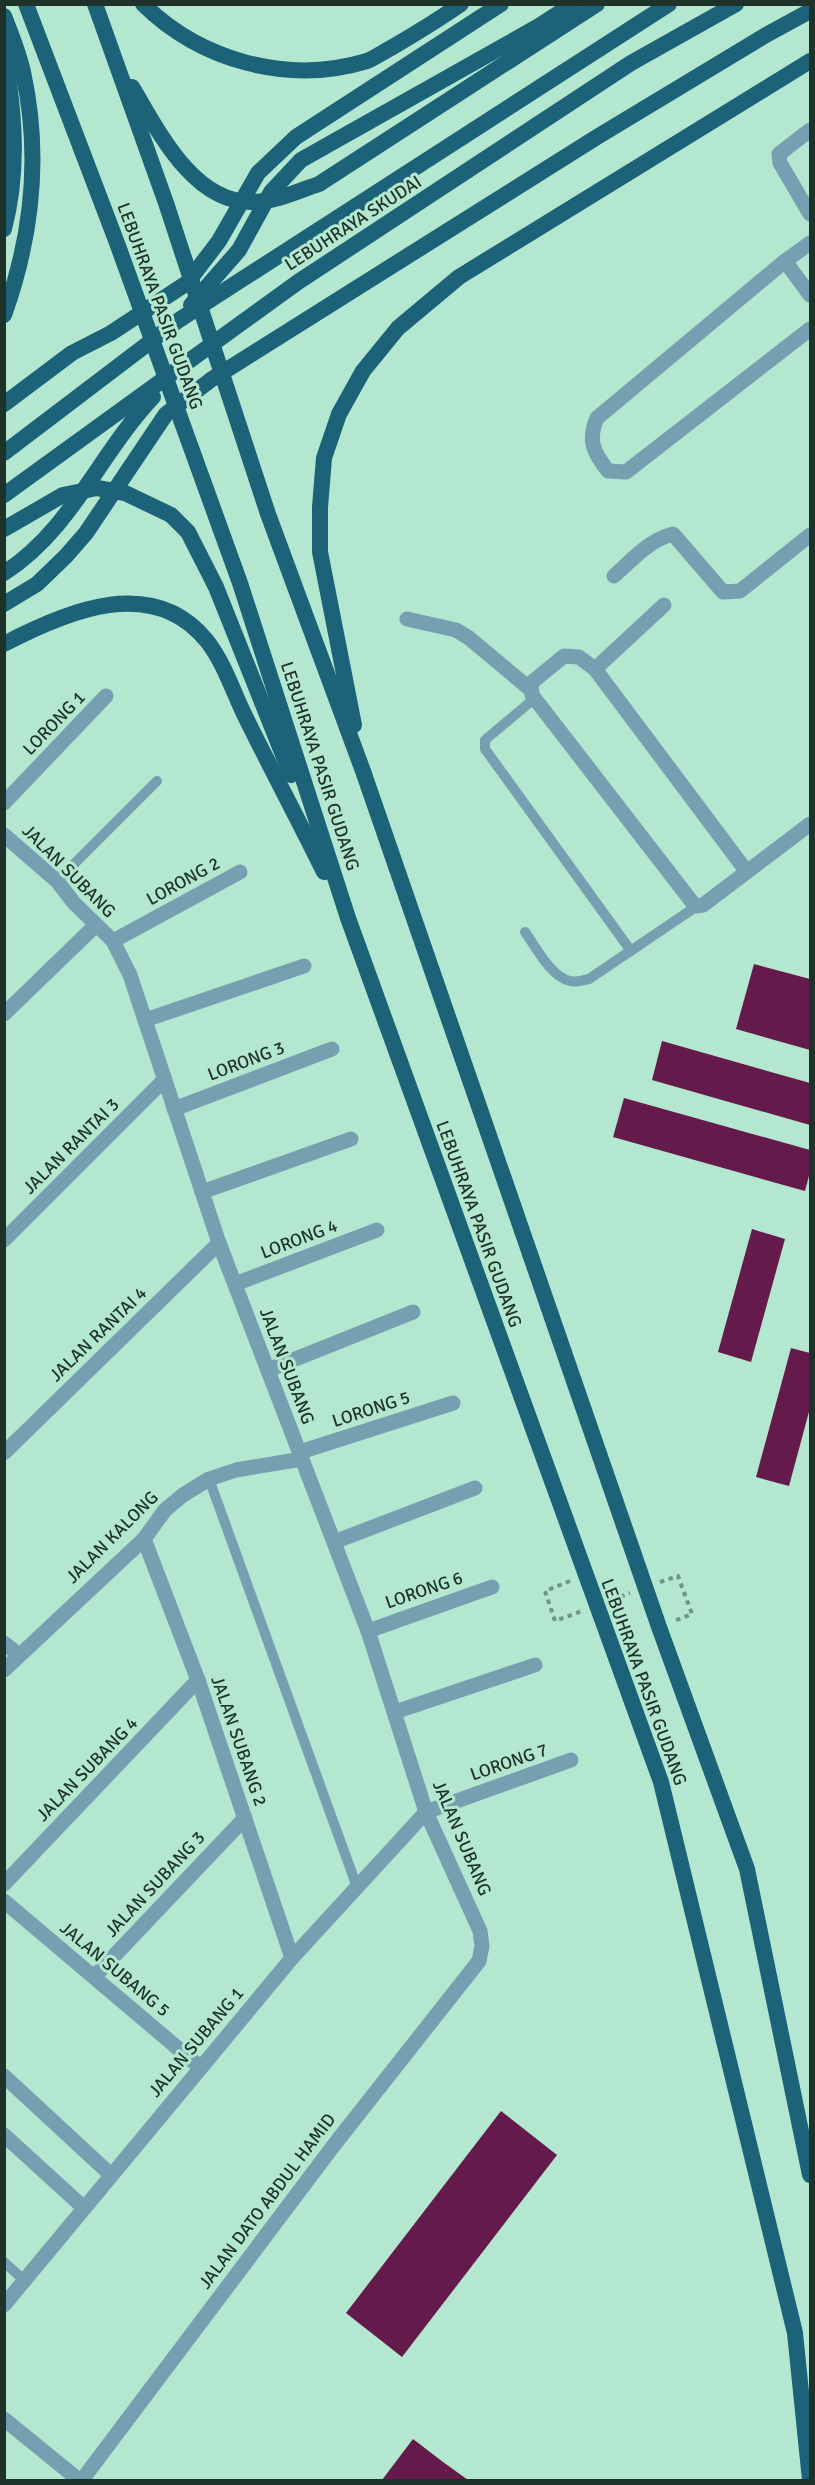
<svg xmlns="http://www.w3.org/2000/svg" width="815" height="2485" font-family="Signika,sans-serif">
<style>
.building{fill:#641a4b}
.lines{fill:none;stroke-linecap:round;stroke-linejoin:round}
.path{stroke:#719685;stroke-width:4;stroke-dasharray:4.5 4.5;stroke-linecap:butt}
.service{stroke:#75a0b2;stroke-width:10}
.minor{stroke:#75a0b2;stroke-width:15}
.trunk{stroke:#1c6279;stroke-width:16}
.labels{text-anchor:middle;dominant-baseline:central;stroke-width:6;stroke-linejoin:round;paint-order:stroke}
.street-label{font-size:18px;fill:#1e3229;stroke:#b4e7cf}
</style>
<rect width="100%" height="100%" fill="#b4e7cf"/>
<g class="building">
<polygon points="754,964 810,979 810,1050 736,1029"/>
<polygon points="662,1041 810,1083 810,1125 652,1080"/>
<polygon points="624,1098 810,1150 810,1172 805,1191 613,1137"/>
<polygon points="752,1229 785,1239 751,1362 718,1352"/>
<polygon points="791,1348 810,1353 810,1408 789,1486 756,1477"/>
<polygon points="501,2111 557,2155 402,2357 346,2313"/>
<polygon points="413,2439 443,2462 468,2480 382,2480"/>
</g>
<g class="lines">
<g class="path">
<polyline points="570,1581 545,1591 555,1621 582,1611"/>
<polyline points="660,1582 678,1576 692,1614 674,1621"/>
<polyline points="612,1600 630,1593"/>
</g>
<g class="service">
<polyline points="535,698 485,740 485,749 631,951"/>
<polyline points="57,881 157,781"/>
<path d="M525,932c11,15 25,44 45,49 6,2 13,-1 19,-2l108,-73"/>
<polyline points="209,1479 357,1887"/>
<polyline points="4,2262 25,2281"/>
</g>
<g class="minor">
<polyline points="810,130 779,154 780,163 810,214"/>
<path d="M810,243l-25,18 -188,157c-10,23 -3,35 11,53l18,1 184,-143"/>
<polyline points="785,261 810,295"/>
<path d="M614,576c18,-16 35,-36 59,-42l50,58 17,-1 70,-56"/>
<polyline points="407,619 456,630 469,638 530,689"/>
<polyline points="595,669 664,605"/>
<polyline points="4,803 106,696"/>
<polyline points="4,835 57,881 74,903 113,941 130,975 219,1243 368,1631 426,1812 480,1931 482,1946 479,1961 334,2145 82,2480"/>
<polyline points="747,872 595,669 579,657 564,656 531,683 532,695 692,902 697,906 703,905 810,824"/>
<polyline points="113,941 240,872"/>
<polyline points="4,1014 96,925"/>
<polyline points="145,1020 304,966"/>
<polyline points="174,1109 332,1049"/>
<polyline points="202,1192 351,1139"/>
<polyline points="4,1240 164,1080"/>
<polyline points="235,1284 377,1230"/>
<polyline points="268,1370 413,1312"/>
<polyline points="300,1452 453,1403"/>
<polyline points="4,1453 219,1243"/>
<polyline points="144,1539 198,1680 292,1958"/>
<polyline points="334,1542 475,1488"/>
<polyline points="368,1631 492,1587"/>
<polyline points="4,1643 19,1655"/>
<polyline points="4,1670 144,1539 165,1510 183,1495 209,1479 236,1470 302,1459"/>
<polyline points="395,1712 535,1665"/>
<polyline points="4,1884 198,1680"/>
<polyline points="4,1901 200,2067"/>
<polyline points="94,1977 245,1818"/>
<polyline points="4,2076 111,2175"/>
<polyline points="4,2135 83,2207"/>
<polyline points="4,2305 292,1958 426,1812 571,1760"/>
<polyline points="4,2419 79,2480"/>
</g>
<g class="trunk">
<polyline points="26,4 117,243 240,583 348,918 661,1782 795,2333 810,2480"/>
<polyline points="95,4 166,203 268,514 363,771 659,1627 747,1869 810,2175"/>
<path d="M143,4c58,57 145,81 224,57 8,-3 16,-9 24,-13 24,-14 47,-28 70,-44"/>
<path d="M4,16c7,18 15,37 19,56 18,82 9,165 -19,243"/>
<path d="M4,49c10,61 16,119 0,180"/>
<path d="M132,87c26,43 61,116 120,115 23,0 46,-11 67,-18l278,-180"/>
<polyline points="191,305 239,250 271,192 301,160 539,26 573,4"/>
<polyline points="4,404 72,353 111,333 187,283 219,241 258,173 296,137 501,4"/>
<polyline points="4,453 179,320 669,4"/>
<polyline points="4,495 298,282 631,63 736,4"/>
<polyline points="4,529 63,495 97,488 125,493 171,515 188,532 216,587 291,775"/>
<path d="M4,573c67,-43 96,-120 149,-176"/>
<polyline points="4,604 37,584 66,556 86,533 166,414 212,379 597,137 766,35 810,11"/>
<path d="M4,644c63,-33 149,-70 203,-3 17,22 25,48 37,73 26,53 54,105 80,158"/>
<polyline points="354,725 320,552 320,507 324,458 339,414 363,371 398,328 459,277 810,61"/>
</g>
</g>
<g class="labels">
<g class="street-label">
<text transform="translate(353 223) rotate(-33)">LEBUHRAYA SKUDAI</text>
<text transform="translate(160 306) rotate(70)">LEBUHRAYA PASIR GUDANG</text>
<text transform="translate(54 723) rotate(-46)">LORONG 1</text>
<text transform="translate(320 766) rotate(72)">LEBUHRAYA PASIR GUDANG</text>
<text transform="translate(69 871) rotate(45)">JALAN SUBANG</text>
<text transform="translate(183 881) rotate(-29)">LORONG 2</text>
<text transform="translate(246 1061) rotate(-21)">LORONG 3</text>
<text transform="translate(71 1146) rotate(-45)">JALAN RANTAI 3</text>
<text transform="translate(479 1224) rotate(70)">LEBUHRAYA PASIR GUDANG</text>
<text transform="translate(299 1239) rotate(-21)">LORONG 4</text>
<text transform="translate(98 1334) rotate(-44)">JALAN RANTAI 4</text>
<text transform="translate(287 1366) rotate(69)">JALAN SUBANG</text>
<text transform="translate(371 1409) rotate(-18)">LORONG 5</text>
<text transform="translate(112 1537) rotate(-45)">JALAN KALONG</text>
<text transform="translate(424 1590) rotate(-19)">LORONG 6</text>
<text transform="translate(644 1682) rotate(70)">LEBUHRAYA PASIR GUDANG</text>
<text transform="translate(239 1741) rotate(71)">JALAN SUBANG 2</text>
<text transform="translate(509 1762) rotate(-19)">LORONG 7</text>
<text transform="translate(87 1769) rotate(-46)">JALAN SUBANG 4</text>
<text transform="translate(462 1838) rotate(67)">JALAN SUBANG</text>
<text transform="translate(155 1884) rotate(-47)">JALAN SUBANG 3</text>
<text transform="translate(115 1969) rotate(40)">JALAN SUBANG 5</text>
<text transform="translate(196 2042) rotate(-50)">JALAN SUBANG 1</text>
<text transform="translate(267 2201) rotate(-53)">JALAN DATO ABDUL HAMID</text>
</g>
</g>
<rect width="815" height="2485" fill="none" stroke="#1e3229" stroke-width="12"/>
</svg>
